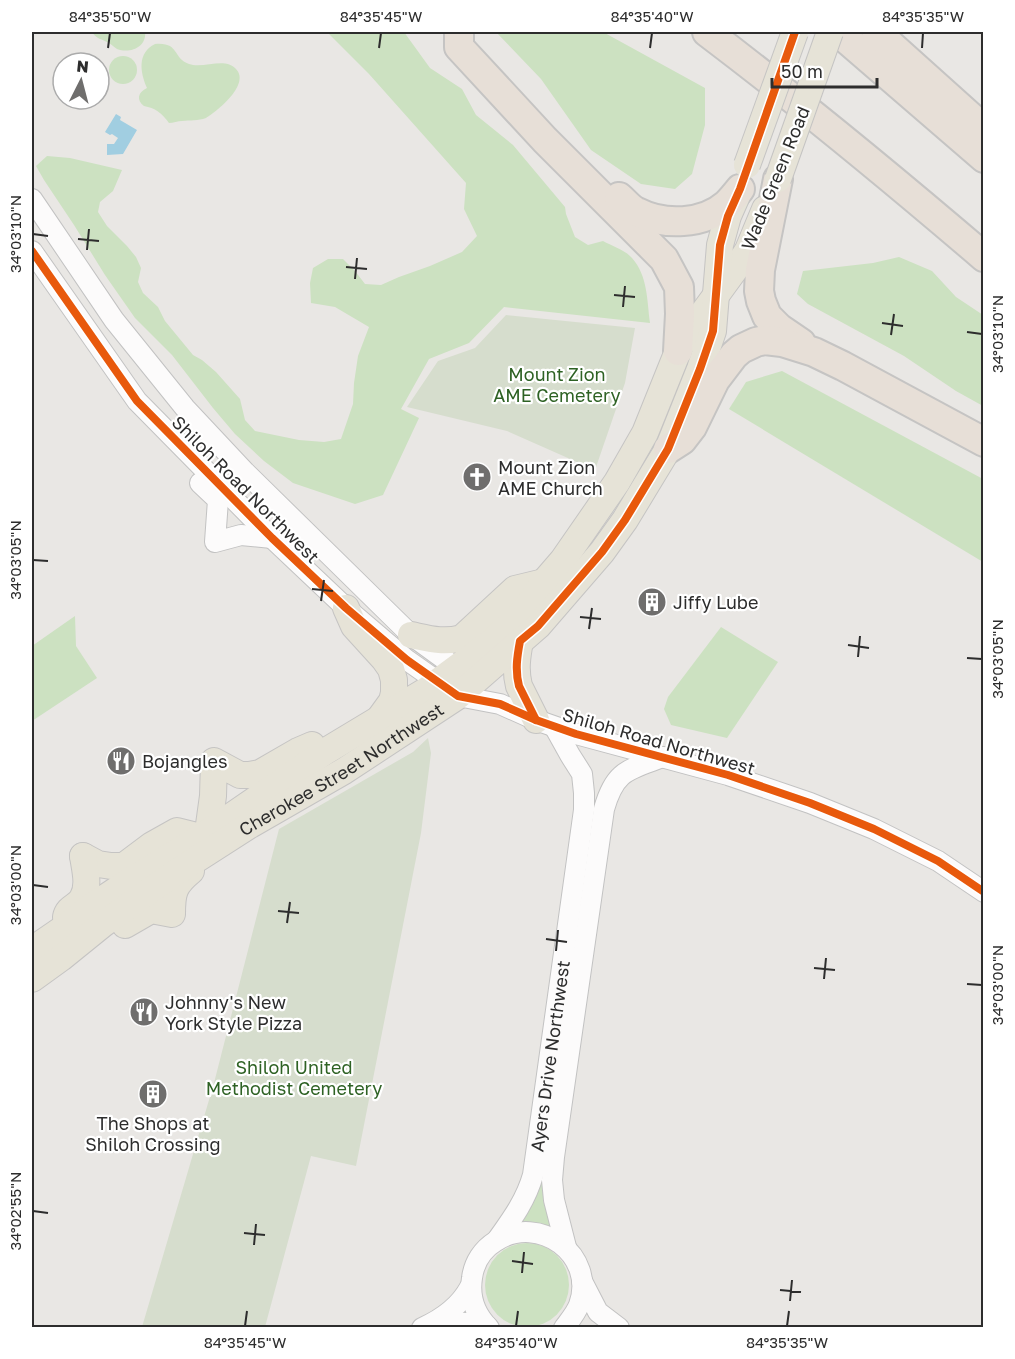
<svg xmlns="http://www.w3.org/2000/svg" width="1015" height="1359" font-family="'Golos Text',sans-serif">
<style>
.green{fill:#cce1c1}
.cemetery{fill:#d6ddcd}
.water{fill:#a1cee1}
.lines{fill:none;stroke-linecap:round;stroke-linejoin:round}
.minor-casing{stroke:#c2c2c2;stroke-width:22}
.major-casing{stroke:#c5c4c3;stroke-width:28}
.highway-casing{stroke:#c5c4c3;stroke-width:32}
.minor{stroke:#fcfbfb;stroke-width:20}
.major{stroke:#e6e3d7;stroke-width:26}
.highway{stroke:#e7dfd7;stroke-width:28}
.major-bridge-casing{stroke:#c5c4c3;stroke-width:28;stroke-linecap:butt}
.major-bridge{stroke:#e6e3d7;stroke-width:26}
.cycleway-casing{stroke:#fff;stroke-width:11}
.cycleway{stroke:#e8590c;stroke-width:8}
.ticks{fill:none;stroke:#2d2d2d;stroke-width:2}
.labels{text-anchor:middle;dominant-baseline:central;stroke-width:4.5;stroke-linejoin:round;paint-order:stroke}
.street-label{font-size:18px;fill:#2d2d2d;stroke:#fff}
.park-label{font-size:18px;fill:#2e6224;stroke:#fff}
.poi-label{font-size:18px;fill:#2d2d2d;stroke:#fff;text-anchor:start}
.neatline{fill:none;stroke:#2d2d2d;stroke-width:2}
.ticks-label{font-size:15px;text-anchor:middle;fill:#2d2d2d}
</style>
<rect width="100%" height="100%" fill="#e9e7e4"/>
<g class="green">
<path d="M92,32h53c2,15 -15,22 -28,17 -3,-2 -5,-4 -8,-6 -7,-4 -13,-4 -17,-11z"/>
<path d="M327,32h77l26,36 32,21 14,26 37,30 52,62 1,7 9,23 13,8 15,-4c9,5 22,9 29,17 16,18 15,43 18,65l-146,-16 -35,36 -40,16 -28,50 18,9 -36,77 -28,9 -62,-21 -29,-22 -29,-27 -22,-26 -41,-53 -37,-37 -30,-43 -31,-50 -30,-45 -8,-14 11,-10 23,2 52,12 -9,21 -13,11 -2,10 9,14 20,20 9,11 5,11 -3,14 5,11 15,14 7,14 28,34 9,5 14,12 24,27 5,21 10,11 44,9 25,2 17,-3 12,-35 1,-21 4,-27 11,-29 -34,-20 -24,-4 -1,-20 3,-15 15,-9h15l12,12 10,13 16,1 18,-8 31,-11 32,-14 15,-16 -13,-27 2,-26 -97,-109z"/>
<polygon points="496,32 603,32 705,88 705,125 692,174 675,189 641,184 591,150 541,79"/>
<path d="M155,44c25,-2 17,14 34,20 14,5 35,-7 46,4 17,15 -17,43 -29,50 -8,3 -16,2 -24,3 -4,0 -9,2 -13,2 -7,-10 -14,-15 -25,-17 -8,-6 -6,-14 3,-18 -7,-16 -10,-35 8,-44z"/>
<circle cx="123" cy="70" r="14"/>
<polygon points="899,257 932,271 956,297 983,315 983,406 956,391 904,356 808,304 797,294 803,271 873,263"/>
<polygon points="782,371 983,479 983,562 729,409 746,382"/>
<polygon points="75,616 76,646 97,678 32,721 32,646"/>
<polygon points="721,627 778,662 727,738 671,725 664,709 668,697"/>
<polygon points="587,844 590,845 556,1232 512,1226 518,1219"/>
<circle cx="527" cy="1285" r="42"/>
</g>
<g class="cemetery">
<polygon points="506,315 635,328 625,383 595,470 507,431 407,407 438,361 475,348"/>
<polygon points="428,738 431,753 421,833 356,1166 311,1156 265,1327 142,1327 214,1083 279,829 413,752"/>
</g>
<polygon class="water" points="116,114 121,117 120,120 137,130 123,154 107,155 107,144 114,144 118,138 112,134 110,135 105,132"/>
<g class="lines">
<g class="minor-casing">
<g id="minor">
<polyline points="32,199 114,320 185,408 245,472 411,635 466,675"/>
<polyline points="32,251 137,401 272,538 346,608 407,660 458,696 500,704 536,720 576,734 728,775 810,803 874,829 938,861 984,892"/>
<polyline points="200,483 218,500 215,542 241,535 272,538"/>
<path id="s1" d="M497,1240c15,-21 29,-40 36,-65l51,-365v-17l-2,-19 -12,-19 -15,-27"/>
<path d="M566,1247l-12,-47 -2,-20 2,-23 50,-348c11,-39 24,-39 59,-52"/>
<polyline points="582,1281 598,1312 619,1328"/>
<path d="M432,1325c19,-3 37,-4 55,1"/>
<path d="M422,1328c20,-9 38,-22 48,-41"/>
<path d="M489,1328c-14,-14 -20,-31 -17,-50 2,-16 11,-29 24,-37 43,-28 101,14 83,64 -3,8 -9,15 -15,23"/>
</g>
</g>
<g class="major-casing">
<g id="major">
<polyline points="346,608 354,626 384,659 391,669 394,680 394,693 392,701 379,719"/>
<path d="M411,635c19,4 32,8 51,3l53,-49 29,-7"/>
<path d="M520,641c-3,16 -5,29 -1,45l17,34"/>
<polyline points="208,832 213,796 214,761 240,775 249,775 260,773 298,751 312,745"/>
<polyline points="83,856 98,864 111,866 124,866 152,845 177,831 201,837"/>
<path d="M66,917c2,-10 11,-10 16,-18 8,-13 3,-29 1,-43"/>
<path d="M125,925l26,-15 21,4c0,-22 2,-29 19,-43"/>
<polyline points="32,950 64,928 85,911 130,881 201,837 326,751 424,692 493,641 526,608 544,582 563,560 617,482 645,433 678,351 687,335 741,261 748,250 765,209"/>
<path id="s2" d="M32,979l29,-21 42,-34 69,-49 78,-50 94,-54 114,-75 80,-70 64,-74 23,-32 43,-71 32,-80 13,-38 7,-86 8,-29 11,-25"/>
</g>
</g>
<g class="highway-casing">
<g id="highway">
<path d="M707,32c95,72 187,148 277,225"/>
<polyline points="838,32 984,158"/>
<polyline points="876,32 984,129"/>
<polyline points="459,34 459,47 545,140 664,259 679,287 680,314 678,351"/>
<polyline points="778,179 760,270 759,291 761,301 767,316 779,328 801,343"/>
<path d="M619,197c6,5 11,12 18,15 27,14 66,13 90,-8 5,-5 9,-10 13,-15"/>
<polyline points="668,449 682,440 692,427 715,380 734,355 741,349 756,342 765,340 782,342 814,352 843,366 984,442"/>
</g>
</g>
<use href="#minor" class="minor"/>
<use href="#major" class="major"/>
<use href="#highway" class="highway"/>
<g class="major-bridge-casing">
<g id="major-bridge">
<polyline points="747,165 795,32"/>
<polyline points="778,179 830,32"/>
</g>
</g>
<use href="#major-bridge" class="major-bridge"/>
<g class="cycleway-casing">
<g id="cycleway">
<polyline points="32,251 137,401 272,538 346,608 407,660 458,696 500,704 536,720 576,734 728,775 810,803 874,829 938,861 984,892"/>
<path d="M536,720l-17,-34c-4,-16 -2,-29 1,-45l18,-15 64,-74 23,-32 43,-71 32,-80 13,-38 7,-86 8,-29 12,-27 55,-157"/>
</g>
</g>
<use href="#cycleway" class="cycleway"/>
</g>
<path class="ticks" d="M108,48l2,-15M379,48l2,-15M650,48l2,-15M922,48l1,-15M33,234l15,2M78,239l21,2M87,250l2,-21M346,267l21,2M355,279l2,-21M614,295l21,2M623,307l2,-21M882,323l21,3M967,332l15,2M891,335l3,-21M33,560l15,1M312,589l21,2M321,601l3,-21M580,617l21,2M589,629l3,-21M848,645l21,3M858,657l2,-21M967,658l15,1M33,885l15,2M278,911l21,2M287,923l3,-21M546,939l21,3M556,951l2,-21M814,968l21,2M824,979l2,-21M967,984l15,1M33,1211l15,2M244,1233l21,2M254,1245l2,-21M512,1261l21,3M522,1273l2,-21M780,1290l21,2M790,1301l2,-21M245,1326l2,-15M516,1326l2,-15M787,1326l2,-15"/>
<defs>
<g id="church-disc" transform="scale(1.5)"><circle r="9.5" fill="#6f6e6d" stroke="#fff"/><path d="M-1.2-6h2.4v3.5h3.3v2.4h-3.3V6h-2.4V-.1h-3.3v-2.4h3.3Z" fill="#fff"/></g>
<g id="building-disc" transform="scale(1.5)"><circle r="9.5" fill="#6f6e6d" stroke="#fff"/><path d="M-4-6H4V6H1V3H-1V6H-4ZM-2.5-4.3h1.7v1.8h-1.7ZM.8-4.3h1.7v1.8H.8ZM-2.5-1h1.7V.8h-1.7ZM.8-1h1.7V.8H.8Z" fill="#fff"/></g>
<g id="restaurant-disc" transform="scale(1.5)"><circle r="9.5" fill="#6f6e6d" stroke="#fff"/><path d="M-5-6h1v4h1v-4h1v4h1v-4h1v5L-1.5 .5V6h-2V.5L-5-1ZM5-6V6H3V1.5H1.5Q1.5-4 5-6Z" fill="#fff"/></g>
</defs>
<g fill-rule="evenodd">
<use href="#church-disc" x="477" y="477"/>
<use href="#building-disc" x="652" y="602"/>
<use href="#restaurant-disc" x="121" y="761"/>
<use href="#restaurant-disc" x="144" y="1012"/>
<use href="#building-disc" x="153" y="1094"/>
</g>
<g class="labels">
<g class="street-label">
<text transform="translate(775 178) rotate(-68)">Wade Green Road</text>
<text transform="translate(246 489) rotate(45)">Shiloh Road Northwest</text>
<text transform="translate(659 741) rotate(16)">Shiloh Road Northwest</text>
<text stroke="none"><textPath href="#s2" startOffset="374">Cherokee Street Northwest</textPath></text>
<text stroke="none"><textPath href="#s1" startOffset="195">Ayers Drive Northwest</textPath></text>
</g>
<g class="park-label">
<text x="557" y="374">Mount Zion<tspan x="557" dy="21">AME Cemetery</tspan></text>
<text x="294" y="1067">Shiloh United<tspan x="294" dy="21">Methodist Cemetery</tspan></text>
</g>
<g class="poi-label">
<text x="498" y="467">Mount Zion<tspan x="498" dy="21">AME Church</tspan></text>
<text x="673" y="602">Jiffy Lube</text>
<text x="142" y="761">Bojangles</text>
<text x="165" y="1002">Johnny's New<tspan x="165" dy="21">York Style Pizza</tspan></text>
<text x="153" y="1123" text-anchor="middle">The Shops at<tspan x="153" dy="21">Shiloh Crossing</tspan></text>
</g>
</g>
<rect width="1015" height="1359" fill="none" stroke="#ffffff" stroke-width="66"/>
<g transform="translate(81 81) rotate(6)"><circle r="28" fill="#ffffff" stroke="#ababab" stroke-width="1.5"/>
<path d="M0-4.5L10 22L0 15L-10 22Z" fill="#6f6e6d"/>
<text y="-9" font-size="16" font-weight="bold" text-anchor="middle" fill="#2d2d2d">N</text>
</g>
<path d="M772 78v9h105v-9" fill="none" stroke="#2d2d2d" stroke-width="3"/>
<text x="781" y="78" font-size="18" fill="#2d2d2d" stroke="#ffffff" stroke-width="4.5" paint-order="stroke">50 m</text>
<rect x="33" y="33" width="949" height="1293" class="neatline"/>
<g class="ticks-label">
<text x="110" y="22">84°35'50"W</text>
<text x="381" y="22">84°35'45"W</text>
<text x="652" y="22">84°35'40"W</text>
<text x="923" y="22">84°35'35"W</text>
<text transform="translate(16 234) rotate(-90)" y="5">34°03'10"N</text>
<text transform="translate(998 334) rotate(-90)" y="5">34°03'10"N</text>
<text transform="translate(16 560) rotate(-90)" y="5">34°03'05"N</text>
<text transform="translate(998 659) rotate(-90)" y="5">34°03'05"N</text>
<text transform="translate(16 885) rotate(-90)" y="5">34°03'00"N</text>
<text transform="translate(998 985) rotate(-90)" y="5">34°03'00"N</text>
<text transform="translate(16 1211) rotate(-90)" y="5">34°02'55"N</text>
<text x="245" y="1348">84°35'45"W</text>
<text x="516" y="1348">84°35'40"W</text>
<text x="787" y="1348">84°35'35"W</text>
</g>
</svg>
